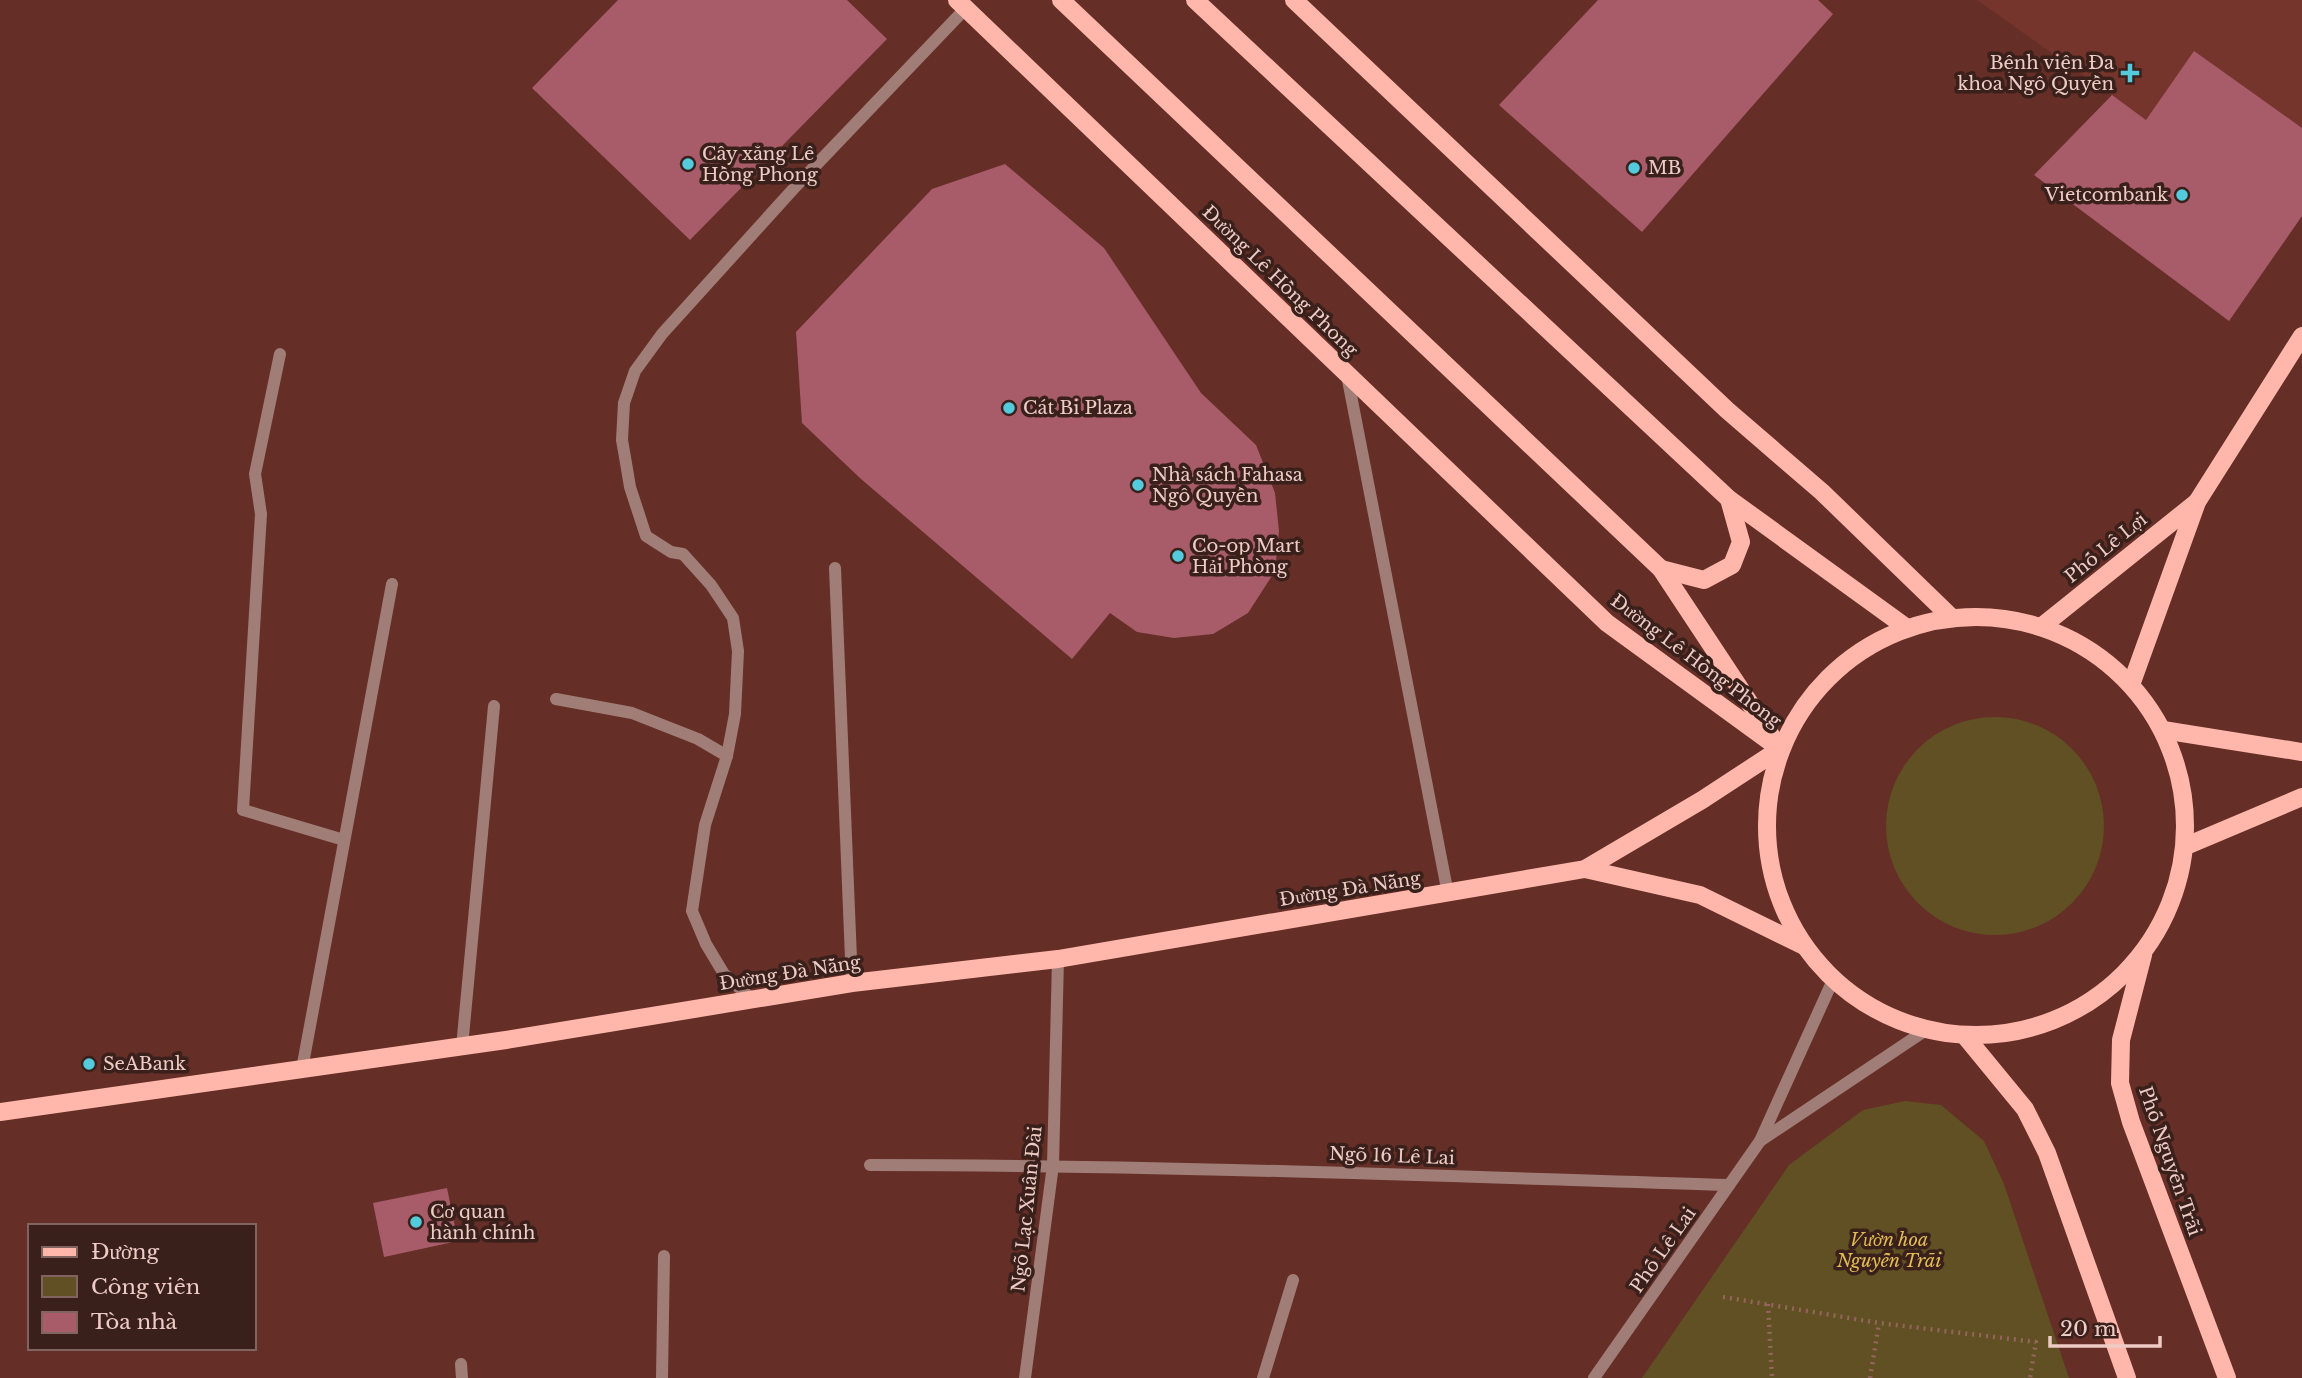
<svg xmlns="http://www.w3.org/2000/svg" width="2302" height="1378" font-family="'Libre Baskerville',serif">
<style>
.built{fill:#75352c}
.green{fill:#605023}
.building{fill:#a85c69}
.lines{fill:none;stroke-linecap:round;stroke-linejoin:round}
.path{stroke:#95655d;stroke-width:4.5;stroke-dasharray:2 5;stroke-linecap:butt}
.minor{stroke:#a17d77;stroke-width:12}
.major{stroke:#ffb7ab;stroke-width:18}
.poi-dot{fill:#54cadd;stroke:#39201b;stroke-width:2.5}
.labels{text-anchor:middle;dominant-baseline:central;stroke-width:7;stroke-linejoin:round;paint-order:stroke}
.poi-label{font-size:18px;fill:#eecbc4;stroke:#39201b;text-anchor:start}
.street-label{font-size:18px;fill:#eecbc4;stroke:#39201b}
.park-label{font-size:18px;font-style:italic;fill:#e1bc52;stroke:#39201b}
</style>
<rect width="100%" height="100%" fill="#652e26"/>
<polygon class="built" points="1977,0 2302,0 2302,128 2146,120"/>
<g class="green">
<circle cx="1995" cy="826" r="109"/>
<polygon points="1905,1101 1941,1105 1984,1141 2004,1184 2069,1378 1642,1378 1789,1165 1863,1110"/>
</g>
<g class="building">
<polygon points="618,0 847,0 887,39 690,240 532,88"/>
<polygon points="1598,0 1818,0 1833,14 1642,232 1499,105"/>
<polygon points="2194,51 2302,128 2302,216 2229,321 2034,175 2112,95 2146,120"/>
<polygon points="1005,164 1104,248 1201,393 1256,445 1275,493 1279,531 1275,571 1248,613 1213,634 1174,638 1137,632 1110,613 1072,659 861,479 802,423 796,332 932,189"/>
<polygon points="447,1188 458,1241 384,1257 373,1203"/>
</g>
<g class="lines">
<g class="path">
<polyline points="1723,1297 1879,1323 2036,1342 2030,1378"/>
<polyline points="1768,1304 1772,1378"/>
<polyline points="1870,1378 1879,1323"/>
</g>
<g class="minor">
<polyline points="280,354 255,474 261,514 243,810 344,840"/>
<polyline points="1347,375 1448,894"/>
<polyline points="835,568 852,983"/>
<polyline points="556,699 632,713 698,739 727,756"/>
<polyline points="753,1000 724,974 706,944 692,911 705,825 727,756 735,714 738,651 733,618 711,585 683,554 671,552 646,536 630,487 626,463 622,440 624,403 635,371 662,334 796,186 966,8"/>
<polyline points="462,1047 494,706"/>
<polyline points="302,1069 392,584"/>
<polyline points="1760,1141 1926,1030"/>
<path d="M870,1165c286,0 572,11 859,20"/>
<polyline points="461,1364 462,1378"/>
<polyline points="662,1378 664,1256"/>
<polyline points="1025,1378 1053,1165 1058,959"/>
<polyline points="1263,1378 1293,1280"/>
<polyline points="1594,1378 1760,1141 1833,980"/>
</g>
<g class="major">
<polyline points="957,0 1607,623 1780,749"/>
<polyline points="1061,0 1661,569 1772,737"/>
<polyline points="1195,0 1729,499 1907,628"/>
<polyline points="1294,0 1727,410 1822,492 1952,618"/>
<polyline points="1661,569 1704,580 1732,565 1741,542 1729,499"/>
<circle cx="1976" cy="826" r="209"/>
<polyline points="2041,627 2197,502"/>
<polyline points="2131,685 2197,502 2302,336"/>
<polyline points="2163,730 2302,752"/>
<polyline points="2186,846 2302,797"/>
<polyline points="1585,869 1700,895 1802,945"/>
<polyline points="2143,955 2121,1040 2120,1083 2131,1122 2227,1378"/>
<polyline points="1965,1036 2025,1109 2047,1153 2127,1378"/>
<polyline points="0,1112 506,1040 852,983 1058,959 1585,869 1702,800 1780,749"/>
</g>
</g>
<g class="poi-dot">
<path d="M2126.5 62.5h7v7h7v7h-7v7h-7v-7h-7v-7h7z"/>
<circle cx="688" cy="164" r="7"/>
<circle cx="1634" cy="168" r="7"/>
<circle cx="2182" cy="195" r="7"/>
<circle cx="1009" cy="408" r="7"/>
<circle cx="1138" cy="485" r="7"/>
<circle cx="1178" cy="556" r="7"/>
<circle cx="89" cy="1064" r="7"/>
<circle cx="416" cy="1222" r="7"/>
</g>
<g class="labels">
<g class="poi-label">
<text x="2114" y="63" text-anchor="end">Bệnh viện Đa<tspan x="2114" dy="21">khoa Ngô Quyền</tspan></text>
<text x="702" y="154">Cây xăng Lê<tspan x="702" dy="21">Hồng Phong</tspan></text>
<text x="1648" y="168">MB</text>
<text x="2168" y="195" text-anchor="end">Vietcombank</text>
<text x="1023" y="408">Cát Bi Plaza</text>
<text x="1152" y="475">Nhà sách Fahasa<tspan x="1152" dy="21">Ngô Quyền</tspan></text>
<text x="1192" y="546">Co-op Mart<tspan x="1192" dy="21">Hải Phòng</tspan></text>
<text x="103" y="1064">SeABank</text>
<text x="430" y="1212">Cơ quan<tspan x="430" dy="21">hành chính</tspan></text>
</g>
<g class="street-label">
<text transform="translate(1280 281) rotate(44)">Đường Lê Hồng Phong</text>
<text transform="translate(2106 548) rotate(-39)">Phố Lê Lợi</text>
<text transform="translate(1696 661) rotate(37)">Đường Lê Hồng Phong</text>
<text transform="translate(1350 889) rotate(-9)">Đường Đà Nẵng</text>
<text transform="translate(790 973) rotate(-9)">Đường Đà Nẵng</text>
<text transform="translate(1392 1156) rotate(2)">Ngõ 16 Lê Lai</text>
<text transform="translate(2170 1161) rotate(71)">Phố Nguyễn Trãi</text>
<text transform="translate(1027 1209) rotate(-84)">Ngõ Lạc Xuân Đài</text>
<text transform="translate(1663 1250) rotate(-55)">Phố Lê Lai</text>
</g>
<g class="park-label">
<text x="1889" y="1240">Vườn hoa<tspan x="1889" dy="21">Nguyễn Trãi</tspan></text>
</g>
</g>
<rect x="28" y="1224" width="228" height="126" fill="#39201b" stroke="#81645f" stroke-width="2"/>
<rect x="42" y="1247" width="35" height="10" fill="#ffb7ab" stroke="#81645f" stroke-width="2"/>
<text x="91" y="1259" font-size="21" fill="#eecbc4">Đường</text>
<rect x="42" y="1276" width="35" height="21" fill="#605023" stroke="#81645f" stroke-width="2"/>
<text x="91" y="1294" font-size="21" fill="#eecbc4">Công viên</text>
<rect x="42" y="1312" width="35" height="21" fill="#a85c69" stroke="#81645f" stroke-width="2"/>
<text x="91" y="1329" font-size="21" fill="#eecbc4">Tòa nhà</text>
<path d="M2050 1336v10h110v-10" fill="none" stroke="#eecbc4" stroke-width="3.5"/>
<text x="2060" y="1336" font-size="21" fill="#eecbc4" stroke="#39201b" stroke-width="5" paint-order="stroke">20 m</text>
</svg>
